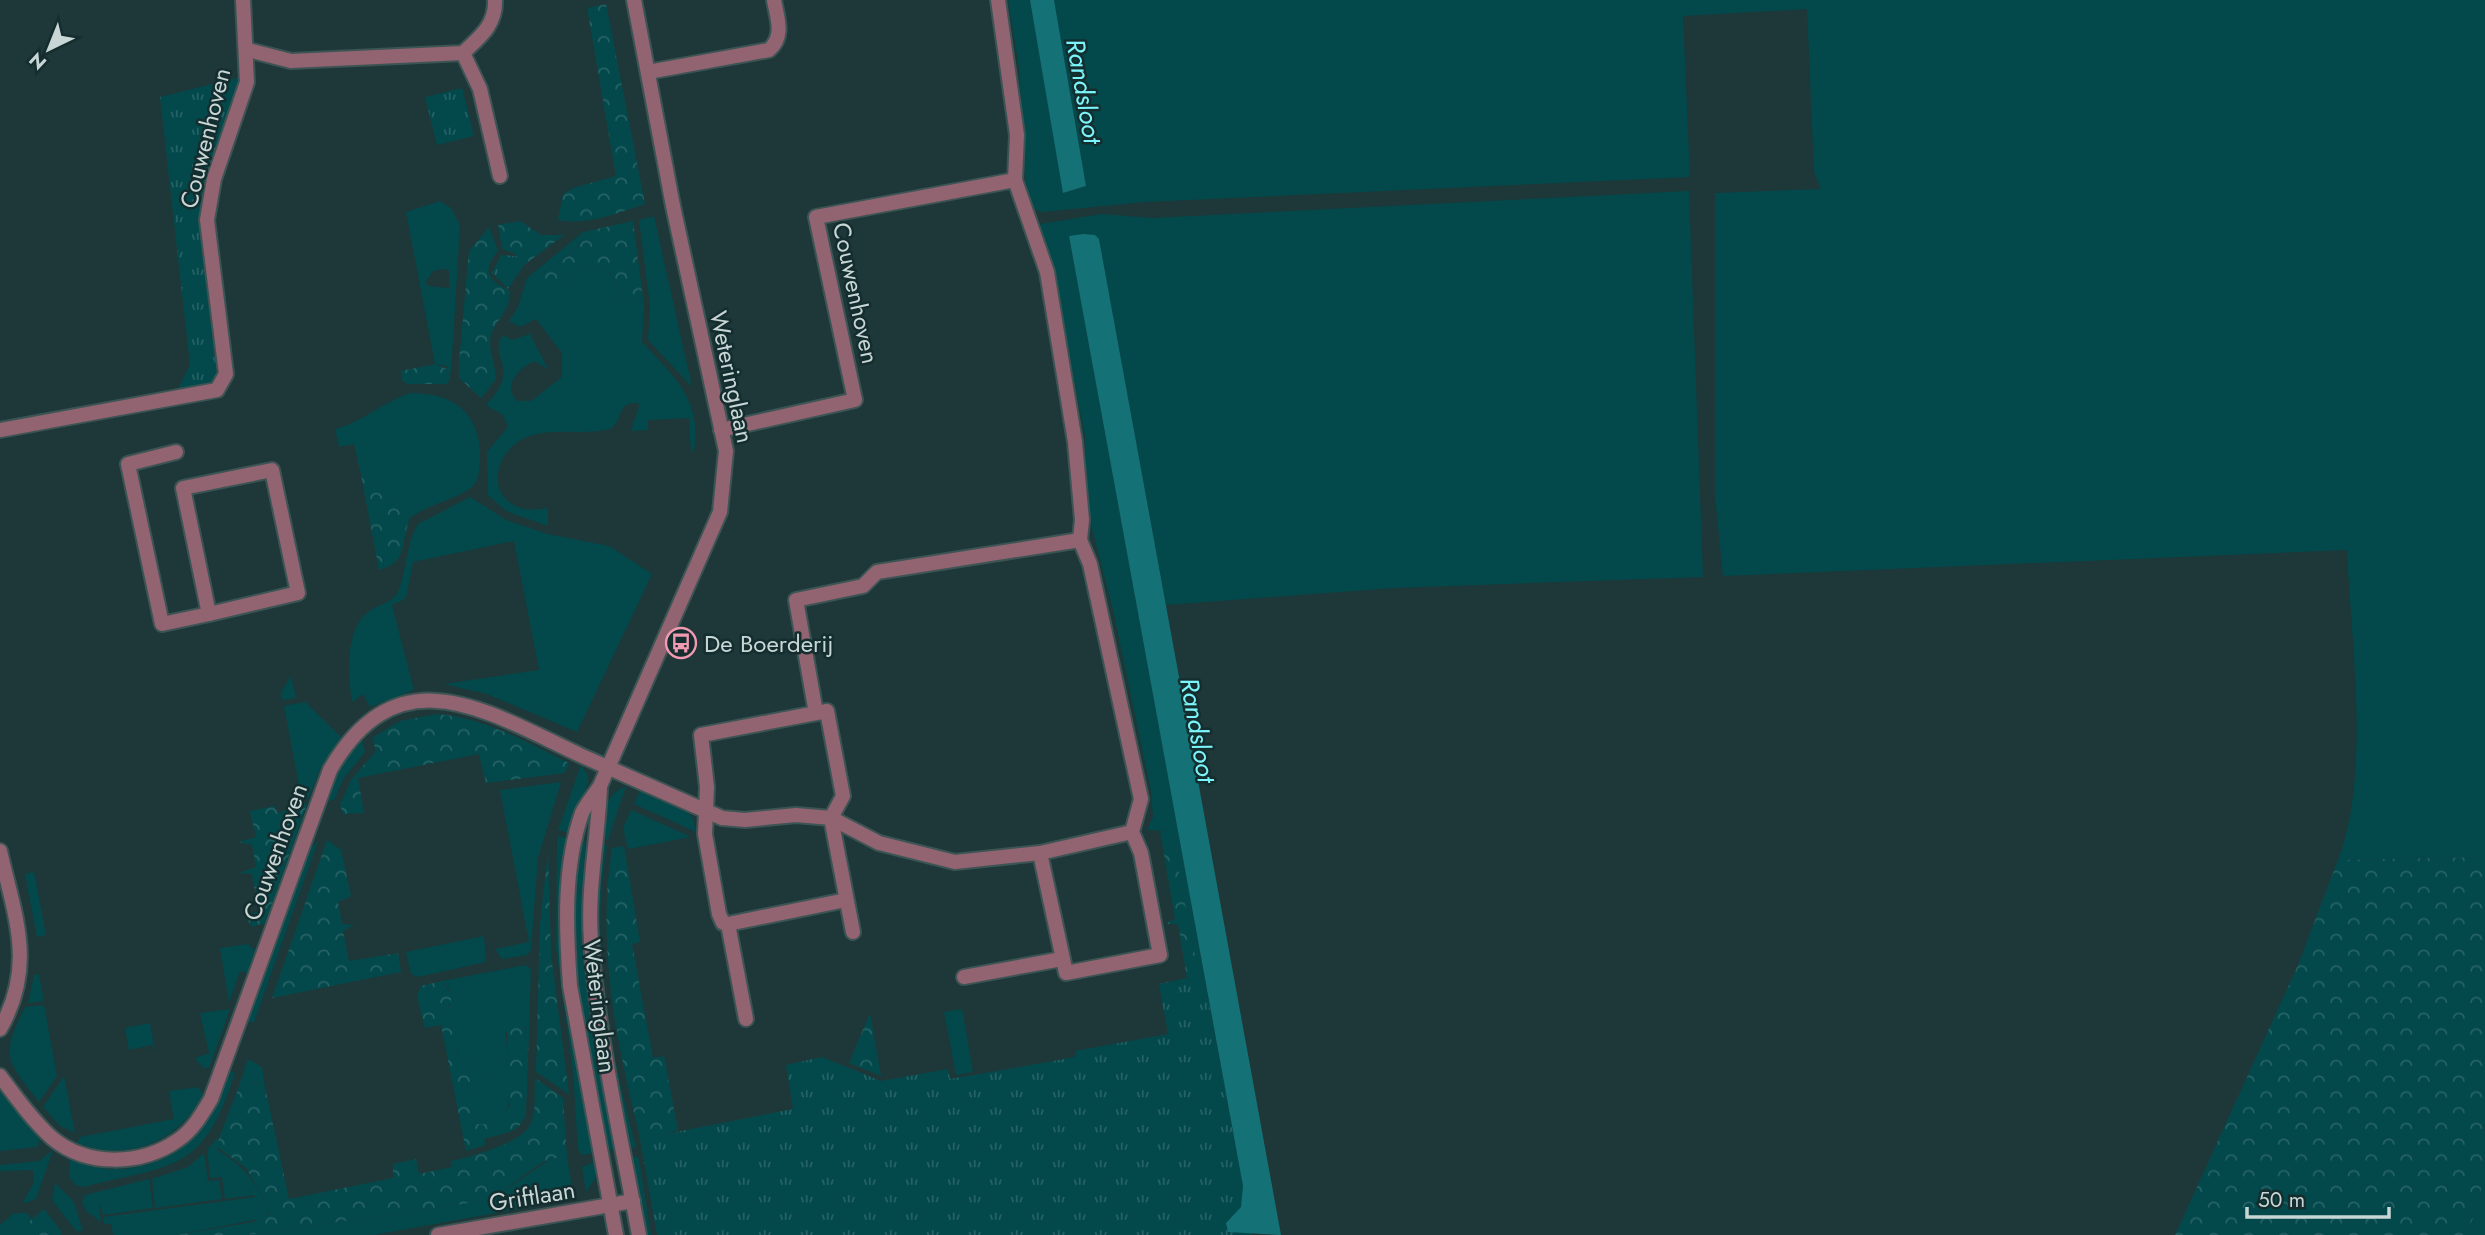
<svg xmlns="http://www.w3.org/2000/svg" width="2485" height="1235" font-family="Jost,sans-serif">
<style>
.green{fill:#03494c;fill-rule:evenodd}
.forest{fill:url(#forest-crowns)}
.park{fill:url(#park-tufts)}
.water{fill:#147175}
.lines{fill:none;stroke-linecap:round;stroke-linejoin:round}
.minor-casing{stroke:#3d5454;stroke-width:18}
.tertiary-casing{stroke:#3d5454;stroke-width:18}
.minor{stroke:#926370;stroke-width:14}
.tertiary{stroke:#926370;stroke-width:14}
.labels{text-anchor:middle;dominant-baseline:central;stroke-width:5;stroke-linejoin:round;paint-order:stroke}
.street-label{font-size:24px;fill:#c8d6d6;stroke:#142d2e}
.poi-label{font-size:24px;fill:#c8d6d6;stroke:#142d2e;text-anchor:start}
.water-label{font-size:26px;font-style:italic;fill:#7bf5fa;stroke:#142d2e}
</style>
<defs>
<pattern id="forest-crowns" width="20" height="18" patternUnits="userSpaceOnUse" patternTransform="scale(1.75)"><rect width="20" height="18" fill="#03494c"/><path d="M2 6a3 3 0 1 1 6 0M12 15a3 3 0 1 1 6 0" fill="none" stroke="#266265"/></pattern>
<pattern id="park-tufts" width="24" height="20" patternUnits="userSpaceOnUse" patternTransform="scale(1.75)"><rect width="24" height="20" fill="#03494c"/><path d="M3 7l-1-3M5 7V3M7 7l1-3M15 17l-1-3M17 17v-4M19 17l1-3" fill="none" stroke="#266265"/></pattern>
</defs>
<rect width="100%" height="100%" fill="#1e3738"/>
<g class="green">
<path d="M1008,0h22l34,193 22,-7 -32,-186h1431v857l-147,3c33,-86 13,-218 9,-310l-624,26 -8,-80v-303l106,-4 -7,-17 -7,-163 -124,7 7,161 -545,25 -103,10 -9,-3 -8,-31 -6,-111z"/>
<path d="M1689,191l14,386 -309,11 -228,17 -67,-366 -30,-3 174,950v14l-294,-121 35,-5 -10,13c76,-22 152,-51 232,-55l-7,-56 -28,-145 -24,-1 6,-13 -2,-26 -38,-181 -26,-101 -2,-72 -31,-164 -14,-49 62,-10 50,4z"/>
<path d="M440,201l11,7 9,17 -9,148 -4,-7 -12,-2 -29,-152zM443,269l6,1v18l-22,-2 -1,-5 7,-10z"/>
<polygon points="654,216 692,387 648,340 650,306 639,220"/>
<path d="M588,231c-12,21 -27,32 -48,44l13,14 35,-24c22,-1 28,18 36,35l14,1 6,4 -2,37c31,33 61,59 52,109l-3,1 -2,-34 -41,2v10l-17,1 8,-25 -1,-3c-21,-1 -15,15 -26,25 -28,9 -59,-2 -87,10 -30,13 -41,58 -4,70 8,3 18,1 27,0v18l-42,-15 -18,-16 -1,-43 21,-25 -5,-12 -17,-10c36,-38 3,-44 16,-70l10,5 18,-6 18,35 -14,-8c-15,7 -32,25 -17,40h14l31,-24v-24l-26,-34 -16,8 -11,-6 9,-14 9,-29 56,-46z"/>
<path d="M410,393c45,0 72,21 70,68 -1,9 -1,20 -8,26 -18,14 -44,17 -62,31 -21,-13 -27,-31 -49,-43l-7,-31 -15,3 -4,-18c28,-7 48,-27 75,-36z"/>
<path d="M470,497l36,23 42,14 61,12 43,28 -75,158 -90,-38 -43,-10 95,-14 -25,-129 -101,21 -7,36 -14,7 22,85 -44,17 -7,-13 -11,8c-4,-25 -7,-72 15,-89 9,-8 26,-10 31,-21 9,-22 8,-49 20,-68z"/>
<polygon points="291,676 296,698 282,700 281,692"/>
<polygon points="305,702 341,737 320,769 308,799 301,796 284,706"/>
<polygon points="362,740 365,752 343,779 334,800 326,801 343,763"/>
<polygon points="581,765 588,775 588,783 571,833 558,830"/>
<polygon points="561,782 538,858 531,950 527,955 502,959 495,949 529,942 500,790"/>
<path d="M626,786l-18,54 -10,-1c5,-21 5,-44 28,-53z"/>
<polygon points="640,791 688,813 693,818 696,832 634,804"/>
<polygon points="631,810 691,837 628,849 623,828"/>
<polygon points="557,836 570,838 576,1051 594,1153 582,1155 578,1149 573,1071 556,948"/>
<path d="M582,840l4,2c-12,104 13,204 32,306l-11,3c-20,-102 -49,-207 -25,-311z"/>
<polygon points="318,841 254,1022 247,1022 309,849"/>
<path d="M598,844l9,2c-18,100 3,203 29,301l-7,2 -34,-203z"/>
<polygon points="34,872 46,935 37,937 25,874"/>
<polygon points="484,936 486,962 418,977 411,974 406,952"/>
<polygon points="248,944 255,950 247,973 240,971 229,1003 220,948"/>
<path d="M525,965l6,4 -2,62 -4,-4 -20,5c3,28 21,99 -29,92l-4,-5 -3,-20 15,-21 -5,-9 -22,-14 -6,-35 -5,-6 4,-10 -1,-15 -7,-8z"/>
<polygon points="39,974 44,1001 28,1003 34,975"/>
<path d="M44,1005l13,71 -18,26c-33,-42 -39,-45 -14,-95z"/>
<polygon points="230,1009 209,1068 203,1068 195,1058 209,1053 200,1013"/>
<polygon points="962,1009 973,1072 956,1075 944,1012"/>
<polygon points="150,1023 155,1050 152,1045 129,1050 125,1028"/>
<polygon points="248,1059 262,1067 265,1087 255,1082 239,1086"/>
<path d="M230,1071l5,2c-32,100 -60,91 -152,114l-7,-2 -7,-7 1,-19c46,22 106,7 135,-35 12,-16 18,-35 25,-53z"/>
<polygon points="64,1076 75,1133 60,1126 43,1107"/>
<path d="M198,1087l5,7c-23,48 -77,69 -126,49l3,-6 94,-18 -5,-28z"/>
<polygon points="0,1091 40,1140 37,1147 0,1151"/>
<polygon points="2485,1121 2485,1235 2465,1235 2480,1204"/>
<path d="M217,1138l1,12c33,22 32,28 52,60l-6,8 -87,17h-61l-3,-1 -2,-10h-7l-1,-7 152,-20 -1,-2 -29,4 -3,-22 -12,1 -3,-28z"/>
<polygon points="53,1150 36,1199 22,1204 34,1182 33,1170 0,1171 0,1165 39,1161"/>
<polygon points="204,1153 208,1181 219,1180 222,1199 155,1208 152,1179 188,1167"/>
<polygon points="636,1156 639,1159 651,1235 645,1235 631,1157"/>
<polygon points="552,1158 567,1158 574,1199 374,1235 247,1235 490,1200"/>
<polygon points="596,1161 595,1179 586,1192 582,1167"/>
<polygon points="149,1179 153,1208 103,1215 99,1203 101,1222 86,1211 82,1202 85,1195"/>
<polygon points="55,1183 74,1202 83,1231 76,1231 52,1200"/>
<polygon points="14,1213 27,1213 32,1220 13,1235 0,1235 0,1225"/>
</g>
<g class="forest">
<path d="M606,4l39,200c-27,9 -59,22 -87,16l5,-26 10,-6 43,-12 -29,-168z"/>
<polygon points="520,221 541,235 564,235 524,265 514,253 502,249 498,225"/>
<path d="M633,221l11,84 -6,-4 -14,-1c-7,-17 -14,-36 -36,-35l-35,24 -10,-4 -5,-8c21,-14 38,-23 50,-46z"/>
<path d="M489,227l9,24c-17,19 -10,30 11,39 3,19 -13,29 -18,45 -4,14 5,30 5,44l-15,19 -22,-20v-16l10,-111z"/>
<polygon points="435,364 450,370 450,380 446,384 407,384 402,380 401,371"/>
<path d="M361,475c22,12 28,30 49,43 -10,25 -1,44 -31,52z"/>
<path d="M437,714c46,3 91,29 132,49l-4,10 -79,10 -7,-29 -121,24 6,35 -21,1 -3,-9 11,-25 25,-29 -4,-13 28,-17z"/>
<polygon points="299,801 307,804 265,923 252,927 245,916 259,911 252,874 239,873 256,867 252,845 239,842 256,837 250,811 274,806 278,813 293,808"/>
<polygon points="1160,831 1171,831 1199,976 1206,1032 1159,984 1187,978 1178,924 1165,924 1175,919"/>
<polygon points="327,840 341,850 351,896 338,902 342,924 354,925 343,931 349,961 398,953 401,972 272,998"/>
<path d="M624,846l16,96 -8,2 21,114 11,-2 14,74 -37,11c-24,-95 -45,-195 -29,-293z"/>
<polygon points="548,850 551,954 569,1094 536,1072 540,925"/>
<polygon points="2485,857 2485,1121 2480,1204 2465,1235 2175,1235 2298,965 2338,860"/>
<path d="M442,981l10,15 -6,18 19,19 -10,17 2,5 22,14 5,9 -15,21 3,20 4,5c16,2 26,-5 34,-19l-3,-79 12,-1 10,6 -3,83c-6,19 -23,20 -41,24v7l-19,6 -25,-126 -16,3 -8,-32 4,-10z"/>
<polygon points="870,1013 881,1076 849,1063"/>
<path d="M535,1078l28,20 4,60h-15l-14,7 -48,35 -243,35h-70l76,-13 16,-8 1,-4 -24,-42 -30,-22 23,-60c11,-5 16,-4 26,1l24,112 104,-21v-14l23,-5 3,15 33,-7 -1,-6c19,-4 66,-17 77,-33 9,-12 6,-35 7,-50z"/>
<polygon points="44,1209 61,1231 61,1235 13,1235"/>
</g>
<g class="park">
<polygon points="240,77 202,194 200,229 217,379 208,387 176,393 190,365 160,97"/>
<polygon points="462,88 474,136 437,145 425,97"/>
<polygon points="501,255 516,256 524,265 508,289 492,273"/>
<polygon points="1204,978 1252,1235 657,1235 640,1139 793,1109 786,1065 822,1057 881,1081 948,1069 950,1079 1076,1057 1075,1051 1168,1034 1159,984"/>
</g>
<g class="water">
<polygon points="1030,0 1054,0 1086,186 1063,193"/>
<polygon points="1083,234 1095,235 1099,239 1281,1235 1228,1232 1226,1223 1241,1207 1243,1186 1069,236"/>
</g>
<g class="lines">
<g class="minor-casing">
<g id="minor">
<polyline points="998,0 1017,135 1015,180 1047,272 1075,442 1082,520 1080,540 1090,564 1141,799 1132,832 1141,853 1160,955 1066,973 1040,853"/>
<path d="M248,50l43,11 172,-8c17,-16 33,-28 32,-53"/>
<polyline points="463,53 480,89 500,176"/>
<path d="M648,72l121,-22c16,-14 8,-32 5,-50"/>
<polyline points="0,430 217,390 226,374 207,220 214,179 247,82 243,0"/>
<polyline points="721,430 855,400 816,217 1015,180"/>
<polyline points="176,452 128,464 162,624 209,614"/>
<polygon points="272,470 298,593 209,614 183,488"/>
<polyline points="816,713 796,600 863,586 877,572 1080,540"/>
<path d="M0,851c15,66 36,115 0,178"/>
<polyline points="728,924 846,900"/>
<polyline points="964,977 1062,959"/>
<polyline points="746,1019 728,924 723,923 719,914 705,834 707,787 701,735 827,711 843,796 831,818 853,932"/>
<path d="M0,1076c16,21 32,44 52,62 35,29 89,28 126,2 15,-10 24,-26 33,-41l119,-329c68,-119 158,-58 250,-15 47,21 95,42 142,63l23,2 51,-5 35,3 48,25 76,19 85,-9 92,-21"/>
</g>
</g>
<g class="tertiary-casing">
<g id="tertiary">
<path d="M600,788c-2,51 -13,101 -9,153 7,98 30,197 48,294"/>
<polyline points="438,1235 633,1201"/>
<path d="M616,1235l-46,-249c-4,-56 -7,-119 12,-173 4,-9 13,-19 18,-27l120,-274 6,-61 -53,-245 -39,-206"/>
</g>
</g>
<use href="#minor" class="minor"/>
<use href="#tertiary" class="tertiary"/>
</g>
<defs>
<g id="bus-ring" transform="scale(1.575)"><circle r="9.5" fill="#142d2e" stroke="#f19ab2" stroke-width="1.5"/><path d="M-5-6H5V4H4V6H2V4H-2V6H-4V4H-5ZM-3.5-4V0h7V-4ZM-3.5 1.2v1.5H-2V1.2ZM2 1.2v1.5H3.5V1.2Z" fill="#f19ab2"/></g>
</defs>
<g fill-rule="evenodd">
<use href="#bus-ring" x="681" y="643"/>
</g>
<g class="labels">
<g class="street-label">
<text transform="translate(205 138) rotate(-76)">Couwenhoven</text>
<text transform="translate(856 293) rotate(78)">Couwenhoven</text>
<text transform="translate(732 377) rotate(78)">Weteringlaan</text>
<text transform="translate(275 852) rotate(-70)">Couwenhoven</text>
<text transform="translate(600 1006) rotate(83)">Weteringlaan</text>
<text transform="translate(532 1196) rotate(-9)">Griftlaan</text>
</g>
<g class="poi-label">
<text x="704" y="643">De Boerderij</text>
</g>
<g class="water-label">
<text transform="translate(1084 91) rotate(80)">Randsloot</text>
<text transform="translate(1198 730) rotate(80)">Randsloot</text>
</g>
</g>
<g transform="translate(49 49) rotate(223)" stroke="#142d2e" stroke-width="5" paint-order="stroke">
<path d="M0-5L12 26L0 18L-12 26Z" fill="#c8d6d6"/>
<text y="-10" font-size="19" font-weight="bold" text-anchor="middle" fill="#c8d6d6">N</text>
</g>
<path d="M2247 1207v10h142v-10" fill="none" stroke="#c8d6d6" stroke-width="3.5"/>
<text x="2258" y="1207" font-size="21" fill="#c8d6d6" stroke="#142d2e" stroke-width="5" paint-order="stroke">50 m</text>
</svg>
